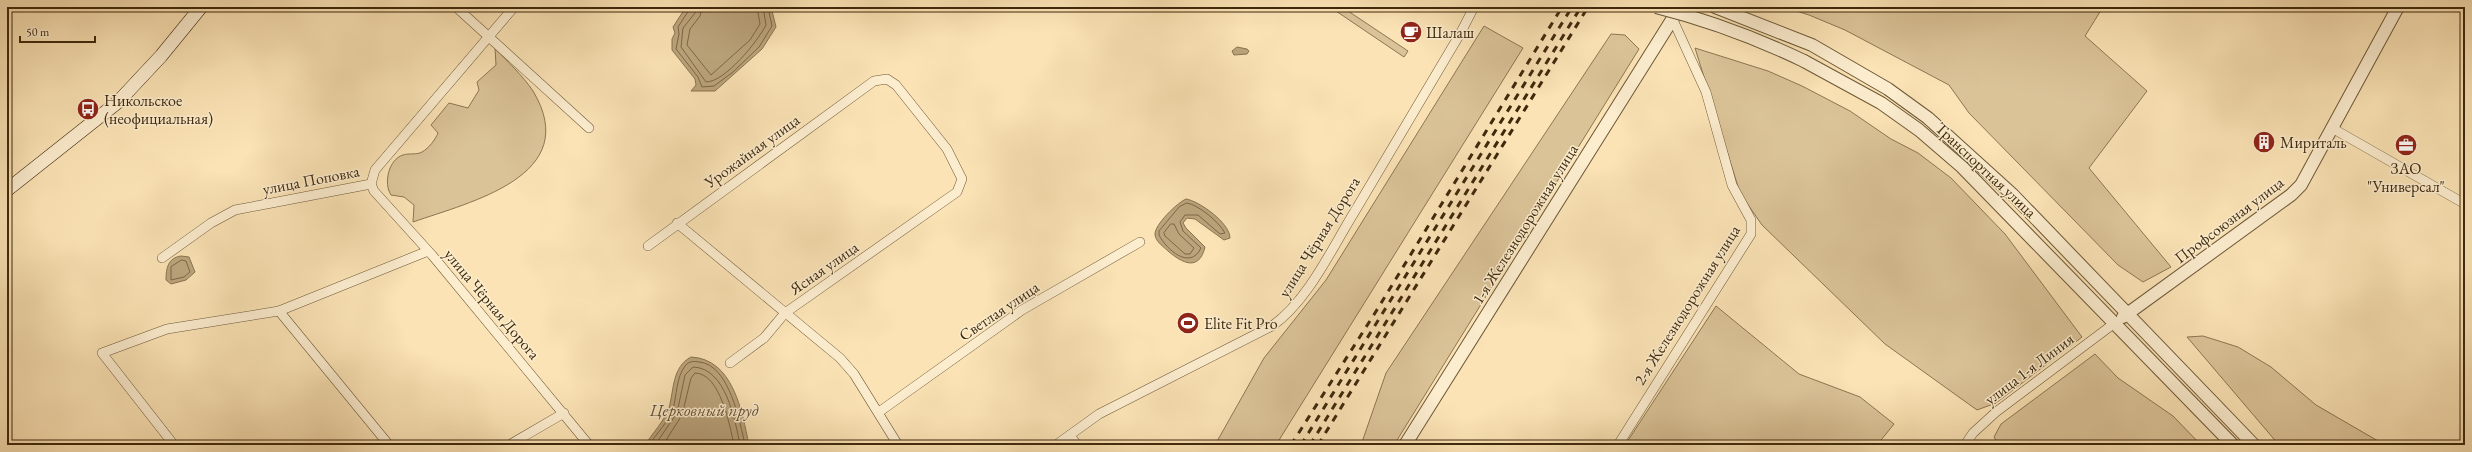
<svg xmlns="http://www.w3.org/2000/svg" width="2472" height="452" font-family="'EB Garamond',serif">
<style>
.green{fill:#dbc398;stroke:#8c7652}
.water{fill:#bba47c;stroke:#89734f}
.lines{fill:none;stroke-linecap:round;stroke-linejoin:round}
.shore{stroke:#7c6644;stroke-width:1}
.minor-casing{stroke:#6d5836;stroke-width:10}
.tertiary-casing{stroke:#6d5836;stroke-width:14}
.secondary-casing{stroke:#3e290c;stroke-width:14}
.minor{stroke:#fcedcf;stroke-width:9}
.tertiary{stroke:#fcedcf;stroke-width:12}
.secondary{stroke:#fcedcf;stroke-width:13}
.rail{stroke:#3e290c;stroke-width:3;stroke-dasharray:7 7;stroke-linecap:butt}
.tertiary-bridge-casing{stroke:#6d5836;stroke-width:14;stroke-linecap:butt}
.tertiary-bridge{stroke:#fcedcf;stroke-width:12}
.labels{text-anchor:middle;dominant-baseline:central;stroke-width:3;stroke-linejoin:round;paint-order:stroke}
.poi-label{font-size:16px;fill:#3e290c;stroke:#fcedcf;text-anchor:start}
.street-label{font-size:16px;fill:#3e290c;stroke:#fcedcf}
.water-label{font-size:17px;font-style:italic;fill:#644e2e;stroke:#fcedcf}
</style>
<rect width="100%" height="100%" fill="#fbe3b5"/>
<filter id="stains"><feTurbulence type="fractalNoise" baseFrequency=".005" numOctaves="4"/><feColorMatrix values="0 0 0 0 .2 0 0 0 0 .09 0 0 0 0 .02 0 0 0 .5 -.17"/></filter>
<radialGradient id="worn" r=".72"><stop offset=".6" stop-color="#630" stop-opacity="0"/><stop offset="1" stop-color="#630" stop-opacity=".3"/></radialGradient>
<g class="green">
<polygon points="1330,7 1342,7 1408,51 1404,57"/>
<polygon points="1784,7 2103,7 2085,36 2147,91 2089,168 2171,267 2143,282 2118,265 1969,113 1949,85 1845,30 1809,15"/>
<polygon points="1484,26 1523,48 1276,445 1215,445 1264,358 1326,280"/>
<polygon points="1611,34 1625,35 1639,49 1394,445 1361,445 1386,373"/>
<path d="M495,48c12,13 28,28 38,43 51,85 -63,111 -120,131l1,-17 -10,-8 -13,-2c-8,-12 -2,-36 12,-40 6,-2 14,0 19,-3 7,-4 13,-12 16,-19l-7,-8 18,-22 19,5 11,-18 -2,-8 19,-17z"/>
<polygon points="1695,48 1768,71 1802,86 1850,111 1891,139 1918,153 1951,178 2005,234 2082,337 1996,403 1977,410 1885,344 1762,225 1740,193"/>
<polygon points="1716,306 1799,374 1860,397 1894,424 1877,445 1625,445"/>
<polygon points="2203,336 2238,347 2271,367 2316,405 2385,445 2279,445 2187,337"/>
<polygon points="2095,354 2118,378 2173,416 2201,445 1999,445 1994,437 2001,424"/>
</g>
<g class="water">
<polygon points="689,7 771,7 776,27 762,49 715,91 691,91 696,85 695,79 672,50 672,39 675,33 673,27 682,13"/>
<polygon points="1237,47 1247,49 1249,51 1247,54 1234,55 1232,51"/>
<path d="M1186,199c13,2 44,24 44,39l-6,2 -29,-21 -8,-1 -4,5 3,5 19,19c-6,25 -23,16 -37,4 -4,-4 -12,-9 -13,-16 -1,-10 22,-32 31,-36z"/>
<path d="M181,256l8,1 6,15 -9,8 -15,4 -5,-4c0,-12 2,-22 15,-24z"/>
<path d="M691,357c42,2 51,54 58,88h-104c7,-11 20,-25 24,-37 5,-18 3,-41 22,-51z"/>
</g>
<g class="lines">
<g class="shore">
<polyline points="691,7 678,27 679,34 676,49 698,77 702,87 714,86 733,72 759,47 772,26 768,7"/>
<path d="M696,7l-1,6 -12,15 -2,19 25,35c19,0 52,-41 60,-57l-3,-18"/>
<polyline points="702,7 700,16 690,29 687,45 711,75 750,40 760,24 757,7"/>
<path d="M1187,203c12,2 32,19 38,30l-5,1 -22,-19h-13l-5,7 3,9 18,17c-11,23 -35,1 -42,-13v-4l20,-24z"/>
<polygon points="1171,224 1174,224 1179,234 1194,248 1190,254 1185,254 1165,236 1164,233"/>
<polygon points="182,260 186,261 190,272 184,277 171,280 171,267"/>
<path d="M649,445c7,-11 20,-24 24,-36 4,-14 3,-31 12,-43 4,-5 9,-5 14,-4 30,2 41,60 46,83"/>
<path d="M655,445l22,-32 8,-38 8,-8c33,1 42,53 47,78"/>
<path d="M663,445l19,-30 9,-37 4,-5c25,0 35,53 39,72"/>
</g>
<g class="minor-casing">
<g id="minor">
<polyline points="456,7 589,128"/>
<polyline points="2332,128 2465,204"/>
<polyline points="371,184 374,191 432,255 589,445"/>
<polyline points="371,184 375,170 514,7"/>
<polyline points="677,223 840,358 854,374 898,445"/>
<polyline points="648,246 874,81 887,79 896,85 947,149 962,179 957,192 785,313 764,338 730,363"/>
<polyline points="162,258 211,223 235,210 371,184"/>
<polyline points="279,311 389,445"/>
<polyline points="879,412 1022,310 1140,242"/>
<polyline points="1070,435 1077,445"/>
<polyline points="174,445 102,353 167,329 279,311 428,251"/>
<polyline points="509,445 564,413"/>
<path d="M1056,445l43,-31 173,-88c36,-25 60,-78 83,-115 35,-59 70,-118 105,-177l14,-27"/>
<polyline points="1618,445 1751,234 1751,220 1732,185 1706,92 1673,20"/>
<polyline points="1965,445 1973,433 1996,412 2116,322"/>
</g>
</g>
<g class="tertiary-casing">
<g id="tertiary">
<polyline points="1715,7 1812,45 1888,89 1928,118 2013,195 2254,445"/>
<polyline points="1804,61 1881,103 1919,130 1962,167 2233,445"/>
<polyline points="2123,317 2291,195 2301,185 2398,7"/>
<polyline points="1405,445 1680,7"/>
</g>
</g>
<g class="secondary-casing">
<polyline id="secondary" points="7,190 118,102 161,56 201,7"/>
</g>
<use href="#minor" class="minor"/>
<use href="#tertiary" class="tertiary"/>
<use href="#secondary" class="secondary"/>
<g class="rail">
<polyline points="1291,445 1375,313 1562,7"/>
<polyline points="1301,445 1572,7"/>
<polyline points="1310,445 1581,7"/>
<polyline points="1318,445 1588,7"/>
</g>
<g class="tertiary-bridge-casing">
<path id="tertiary-bridge" d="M1656,7c52,13 100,31 148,54"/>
</g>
<use href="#tertiary-bridge" class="tertiary-bridge"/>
</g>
<defs>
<g id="cafe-disc" transform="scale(1.15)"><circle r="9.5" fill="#8f2418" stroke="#fcedcf"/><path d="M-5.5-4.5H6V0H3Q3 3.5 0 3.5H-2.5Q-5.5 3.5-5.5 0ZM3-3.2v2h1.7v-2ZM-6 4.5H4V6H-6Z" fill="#fff"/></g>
<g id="bus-disc" transform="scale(1.15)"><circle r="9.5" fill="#8f2418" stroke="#fcedcf"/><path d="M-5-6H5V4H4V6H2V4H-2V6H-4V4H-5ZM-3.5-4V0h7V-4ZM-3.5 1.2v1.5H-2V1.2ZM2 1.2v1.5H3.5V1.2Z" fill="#fff"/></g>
<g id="building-disc" transform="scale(1.15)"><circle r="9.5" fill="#8f2418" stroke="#fcedcf"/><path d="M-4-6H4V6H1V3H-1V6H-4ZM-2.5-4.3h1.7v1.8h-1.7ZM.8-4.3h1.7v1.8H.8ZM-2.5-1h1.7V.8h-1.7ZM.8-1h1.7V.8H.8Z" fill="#fff"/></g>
<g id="office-disc" transform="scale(1.15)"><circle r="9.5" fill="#8f2418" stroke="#fcedcf"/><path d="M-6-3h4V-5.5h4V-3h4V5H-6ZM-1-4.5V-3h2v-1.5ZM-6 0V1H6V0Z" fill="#fff"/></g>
<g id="stadium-disc" transform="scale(1.15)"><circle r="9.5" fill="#8f2418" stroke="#fcedcf"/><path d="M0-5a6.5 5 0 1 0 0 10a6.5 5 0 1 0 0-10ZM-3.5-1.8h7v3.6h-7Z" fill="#fff"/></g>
</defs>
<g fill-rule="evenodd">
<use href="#cafe-disc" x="1411" y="32"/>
<use href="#bus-disc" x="88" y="109"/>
<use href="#building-disc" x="2264" y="142"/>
<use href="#office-disc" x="2406" y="145"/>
<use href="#stadium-disc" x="1188" y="323"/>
</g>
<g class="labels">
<g class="poi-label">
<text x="1426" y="32">Шалаш</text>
<text x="104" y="100">Никольское<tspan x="104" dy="18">(неофициальная)</tspan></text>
<text x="2280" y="142">Мириталь</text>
<text x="2406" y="168" text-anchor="middle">ЗАО<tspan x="2406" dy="18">"Универсал"</tspan></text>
<text x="1204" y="323">Elite Fit Pro</text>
</g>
<g class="street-label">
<text transform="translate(752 151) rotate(-36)">Урожайная улица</text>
<text transform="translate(1986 170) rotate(43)">Транспортная улица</text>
<text transform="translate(311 180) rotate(-11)">улица Поповка</text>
<text transform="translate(2229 220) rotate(-37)">Профсоюзная улица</text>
<text transform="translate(1525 224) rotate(-58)">1-я Железнодорожная улица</text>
<text transform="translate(1319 237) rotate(-58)">улица Чёрная Дорога</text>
<text transform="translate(824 268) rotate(-35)">Ясная улица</text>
<text transform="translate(492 304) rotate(50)">улица Чёрная Дорога</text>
<text transform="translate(1687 305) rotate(-58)">2-я Железнодорожная улица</text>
<text transform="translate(999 311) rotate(-34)">Светлая улица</text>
<text transform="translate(2029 369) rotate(-37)">улица 1-я Линия</text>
</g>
<g class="water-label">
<text x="704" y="410">Церковный пруд</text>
</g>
</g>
<rect width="2472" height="452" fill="none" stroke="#fbe3b5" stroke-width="24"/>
<rect x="8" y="8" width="2456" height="436" fill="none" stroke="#3e290c" stroke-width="2"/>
<rect x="12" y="12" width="2448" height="428" fill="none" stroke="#3e290c"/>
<path d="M20 36v6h75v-6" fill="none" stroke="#3e290c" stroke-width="2"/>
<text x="26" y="36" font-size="12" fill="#3e290c" stroke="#fcedcf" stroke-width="3" paint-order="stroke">50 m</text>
<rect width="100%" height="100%" filter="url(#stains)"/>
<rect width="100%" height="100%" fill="url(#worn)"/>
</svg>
